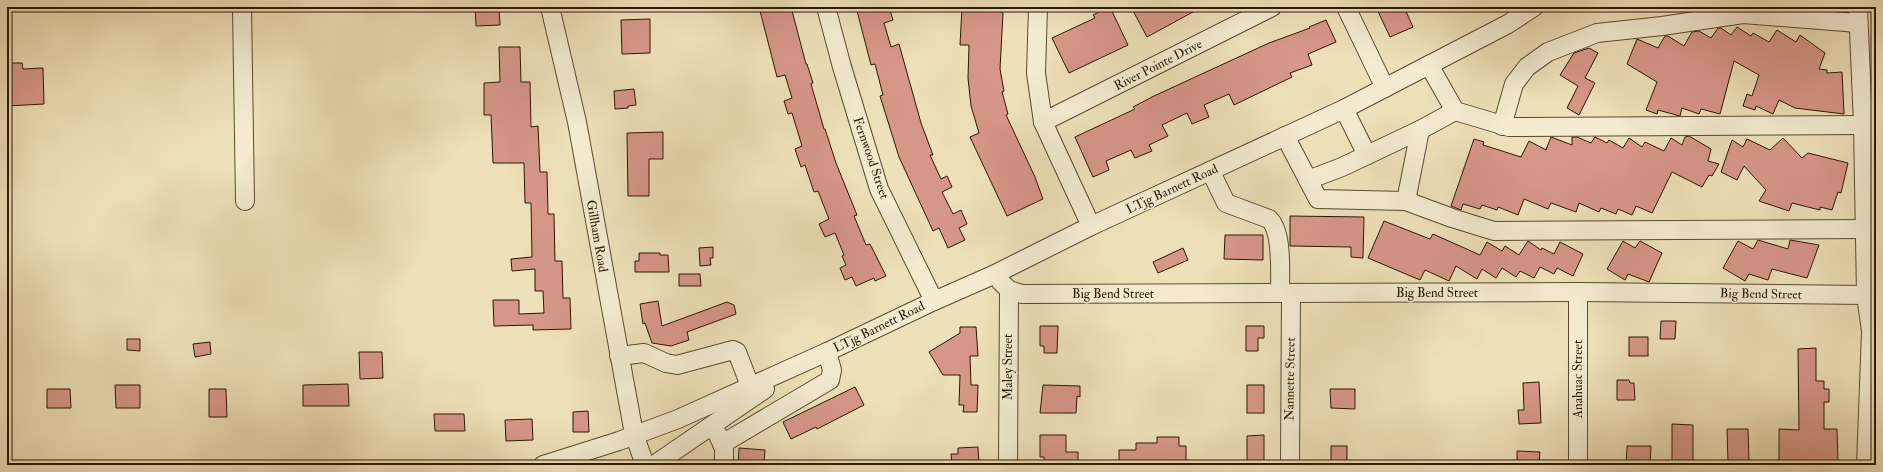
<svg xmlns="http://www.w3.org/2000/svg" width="1883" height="472" font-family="'IM FELL Double Pica',serif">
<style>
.building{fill:#d69787;stroke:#2d1702}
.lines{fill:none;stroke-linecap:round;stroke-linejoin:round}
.minor-casing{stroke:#5d4930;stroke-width:20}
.minor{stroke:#f4ebd1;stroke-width:18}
.labels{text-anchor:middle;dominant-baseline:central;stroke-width:3;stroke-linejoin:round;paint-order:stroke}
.street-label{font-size:13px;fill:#2d1702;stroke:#f4ebd1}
</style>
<rect width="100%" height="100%" fill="#eee0b8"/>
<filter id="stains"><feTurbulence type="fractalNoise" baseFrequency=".005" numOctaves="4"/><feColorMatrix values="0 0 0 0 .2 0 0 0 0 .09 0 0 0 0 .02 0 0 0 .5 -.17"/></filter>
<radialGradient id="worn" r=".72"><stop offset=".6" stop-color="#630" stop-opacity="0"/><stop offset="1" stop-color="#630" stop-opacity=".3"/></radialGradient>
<g class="building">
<polygon points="475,7 499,7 500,25 476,26"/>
<polygon points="759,7 791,7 806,64 807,64 813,83 811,84 824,129 825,129 836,163 857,215 854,216 866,245 870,244 886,276 875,281 874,278 856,286 852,277 845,280 840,268 846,265 842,256 844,255 835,233 825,237 819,224 829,219 818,191 814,192 805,165 801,167 795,149 802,146 792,113 788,114 784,101 792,98 785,75 777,77"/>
<polygon points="856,7 889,7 893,20 884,23 891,47 899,44 921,123 933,155 930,155 941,179 947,176 952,187 942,192 953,214 961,210 967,224 959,228 965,240 948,248 939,228 933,231 899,157 880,96 883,95 875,64 871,65"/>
<polygon points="962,7 1001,7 1001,12 1003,13 1000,69 1004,91 1002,92 1008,114 1006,115 1035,177 1043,199 1007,216 970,137 979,133 971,106 968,78 969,45 960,45"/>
<polygon points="1097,7 1110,7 1128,45 1069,73 1052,38 1095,18 1093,15 1099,12"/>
<polygon points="1131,7 1202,7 1147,37"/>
<polygon points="1376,7 1404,7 1413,27 1390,37"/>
<polygon points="650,19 650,53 622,54 621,20"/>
<polygon points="1326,20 1336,42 1308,54 1312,65 1290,73 1292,77 1234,105 1229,94 1204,105 1209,117 1192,124 1187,113 1162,125 1168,136 1149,145 1152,151 1135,158 1131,150 1106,161 1109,170 1093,177 1075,137 1135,109 1133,107 1154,96 1269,43 1310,28 1309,27"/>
<polygon points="1737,27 1751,36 1753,33 1769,42 1777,30 1796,42 1800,35 1825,53 1819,69 1827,70 1827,73 1842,72 1844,114 1795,108 1779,100 1773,114 1756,106 1755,110 1743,106 1747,94 1752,96 1759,75 1734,61 1720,114 1701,109 1699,114 1682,108 1680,116 1658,110 1657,114 1646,110 1657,82 1627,64 1637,39 1658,48 1665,36 1668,36 1684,46 1692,32 1699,31 1711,38 1718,28 1721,28 1731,35"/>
<polygon points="499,47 520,47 521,82 530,82 531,127 538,126 540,172 547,172 548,214 554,214 555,261 562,261 563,298 570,298 571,329 533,330 533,325 494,326 493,300 519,300 519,314 544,313 543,291 535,291 535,269 512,271 511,259 532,257 531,203 525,203 524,163 493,163 491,115 484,115 484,83 500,82"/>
<polygon points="1589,48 1598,53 1585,78 1595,83 1579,115 1567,108 1578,86 1560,75 1574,53"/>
<polygon points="7,63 22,63 23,69 43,68 44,104 7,106"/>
<polygon points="634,89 636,105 628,106 628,108 615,109 614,91"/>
<polygon points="663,132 663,159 649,159 649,196 628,196 627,133"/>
<polygon points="1689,136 1711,149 1708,161 1719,164 1712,176 1709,175 1702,187 1672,172 1652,213 1636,206 1632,215 1618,209 1616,214 1601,208 1599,212 1579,203 1576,212 1551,203 1548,209 1524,199 1518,215 1498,207 1497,210 1482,205 1480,209 1463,204 1461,210 1451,206 1474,139 1484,142 1483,145 1521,157 1529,141 1546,150 1551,137 1572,145 1572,137 1577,137 1591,143 1595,137 1607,143 1609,140 1623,148 1629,138 1642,147 1645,142 1664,151 1671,138 1682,145 1685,137"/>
<polygon points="1783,138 1802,158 1808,153 1848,163 1841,193 1838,192 1832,210 1820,207 1820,210 1792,203 1789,211 1759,201 1766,190 1744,166 1737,180 1721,172 1732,140 1743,147 1747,139 1770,150"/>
<polygon points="1290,216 1364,217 1363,258 1351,257 1351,247 1290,246"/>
<polygon points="1384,221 1430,239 1433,234 1480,255 1487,242 1502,251 1505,246 1519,255 1528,241 1541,250 1542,248 1554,254 1560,242 1583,254 1573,276 1557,268 1554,274 1540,267 1534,278 1520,271 1516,277 1502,268 1496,278 1482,269 1477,279 1456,266 1449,281 1425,270 1420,280 1368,258"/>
<polygon points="1225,235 1263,235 1263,260 1224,259"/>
<polygon points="1758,240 1788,249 1790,240 1819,245 1807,278 1772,269 1768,280 1749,274 1745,281 1723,268 1738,241 1753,249"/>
<polygon points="1623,241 1635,248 1640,241 1662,253 1649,282 1628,274 1625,280 1607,269"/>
<polygon points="713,247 713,258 710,258 711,265 700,266 699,248"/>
<polygon points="1183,248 1188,260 1158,273 1153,262"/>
<polygon points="639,253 660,253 660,255 668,255 669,272 635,272 635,261 639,261"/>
<polygon points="679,274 700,274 701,286 679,286"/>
<polygon points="658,301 662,326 727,302 734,305 736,314 687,332 689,340 671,346 652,343 645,323 643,324 640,304"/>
<polygon points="1661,321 1676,321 1675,339 1660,339"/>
<polygon points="1040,326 1058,326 1057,353 1044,353 1044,346 1040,346"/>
<polygon points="1246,326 1264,326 1264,338 1258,338 1258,351 1246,351"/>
<polygon points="960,327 976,327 978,356 970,356 971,385 978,385 977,412 963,412 964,405 959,405 960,375 943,375 929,352 960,333"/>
<rect x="1629" y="337" width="19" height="19"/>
<polygon points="127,339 140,339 140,351 127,350"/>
<polygon points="210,342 211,354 195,357 193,344"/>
<polygon points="1816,348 1816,381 1824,381 1824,389 1829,389 1829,402 1824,402 1824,429 1837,429 1838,462 1779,462 1779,429 1799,430 1798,349"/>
<polygon points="359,352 382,352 383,378 360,379"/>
<polygon points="1617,380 1629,380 1630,383 1634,383 1635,400 1617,400"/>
<polygon points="1539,382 1541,423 1519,424 1518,410 1524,410 1523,383"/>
<polygon points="348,384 349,406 303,406 303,385"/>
<polygon points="115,385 140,385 140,408 116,408"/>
<polygon points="1043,385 1080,386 1080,397 1077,396 1076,413 1040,413"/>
<rect x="1247" y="385" width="17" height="28"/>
<polygon points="855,387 864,405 817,429 816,427 791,439 783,422"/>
<polygon points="47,389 70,389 71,408 47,408"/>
<polygon points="209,389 226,389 227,417 209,417"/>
<polygon points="1330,389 1355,389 1355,409 1331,408"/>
<polygon points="588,411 589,432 573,432 573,412"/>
<polygon points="434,414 464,414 465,431 435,431"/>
<polygon points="532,419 533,440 506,441 505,420"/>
<polygon points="1672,424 1693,425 1693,465 1672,465"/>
<polygon points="1727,429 1748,429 1749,461 1728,462"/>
<polygon points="1040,435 1066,435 1066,452 1078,452 1078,465 1044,465 1044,457 1040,457"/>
<polygon points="1264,435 1264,464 1247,464 1247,436"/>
<polygon points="1157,437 1179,437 1179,446 1186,446 1186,465 1119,465 1119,450 1136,450 1136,443 1157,443"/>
<rect x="1331" y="446" width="16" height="19"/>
<polygon points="1627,446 1651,446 1650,465 1626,465"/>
<polygon points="978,447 979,465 952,465 951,454 958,454 958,448"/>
<polygon points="739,448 765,450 764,465 738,465"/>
<polygon points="1517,451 1540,452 1539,465 1517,465"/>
</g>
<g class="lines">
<g class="minor-casing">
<g id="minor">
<polyline points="242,7 245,201"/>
<polyline points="550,7 577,122 634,434 645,465"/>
<polyline points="826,7 842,67 879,189 934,301"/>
<polyline points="1038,7 1036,73 1043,122 1091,226"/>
<polyline points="1346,7 1385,88"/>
<polyline points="1858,7 1863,125 1866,295 1871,331 1866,465"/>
<polyline points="1429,65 1455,111 1509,127 1863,125"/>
<polyline points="1344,109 1367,155"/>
<polyline points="1043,122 1272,7"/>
<polyline points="1502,126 1514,84 1527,67 1548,52 1597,33 1662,26 1743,14 1858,23"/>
<polyline points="1285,136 1318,199 1406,201 1452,218 1494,231 1865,229"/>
<path d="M1211,172l15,31 43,16c14,12 11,56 11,74"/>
<polyline points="1308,180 1342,167 1420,130"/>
<polyline points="1406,201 1420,130 1455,111"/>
<polyline points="1000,281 1009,290 1008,465"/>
<polyline points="1009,290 1022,294 1578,292 1866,295"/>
<polyline points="1578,292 1578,465"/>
<polyline points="619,356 644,353 666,363 677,365 733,350 737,352 750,386"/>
<polyline points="717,433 724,448 724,465"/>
<polyline points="722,444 830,380 832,370 827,352"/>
<polyline points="543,465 619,441 678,419 827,352 934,301 993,275 1091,226 1344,109 1508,24 1534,7"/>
<polyline points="654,465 765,389"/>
<polyline points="1290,465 1291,293"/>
</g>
</g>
<use href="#minor" class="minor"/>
</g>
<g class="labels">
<g class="street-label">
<text transform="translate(1158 65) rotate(-27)">River Pointe Drive</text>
<text transform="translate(871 158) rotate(71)">Fernwood Street</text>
<text transform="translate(1172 189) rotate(-25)">LTjg Barnett Road</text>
<text transform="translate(597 236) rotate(80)">Gillham Road</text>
<text x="1437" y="293">Big Bend Street</text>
<text x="1113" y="294">Big Bend Street</text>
<text transform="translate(1761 294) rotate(1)">Big Bend Street</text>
<text transform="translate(879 327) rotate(-26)">LTjg Barnett Road</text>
<text transform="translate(1008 367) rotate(-90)">Maley Street</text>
<text transform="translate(1290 379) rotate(-89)">Nannette Street</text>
<text transform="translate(1578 379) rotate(-90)">Anahuac Street</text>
</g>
</g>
<rect width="1883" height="472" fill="none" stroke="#eee0b8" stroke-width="24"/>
<rect x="8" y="8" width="1867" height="456" fill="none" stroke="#2d1702" stroke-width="2"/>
<rect x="12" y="12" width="1859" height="448" fill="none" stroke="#2d1702"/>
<rect width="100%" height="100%" filter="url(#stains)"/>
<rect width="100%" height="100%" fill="url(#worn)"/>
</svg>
